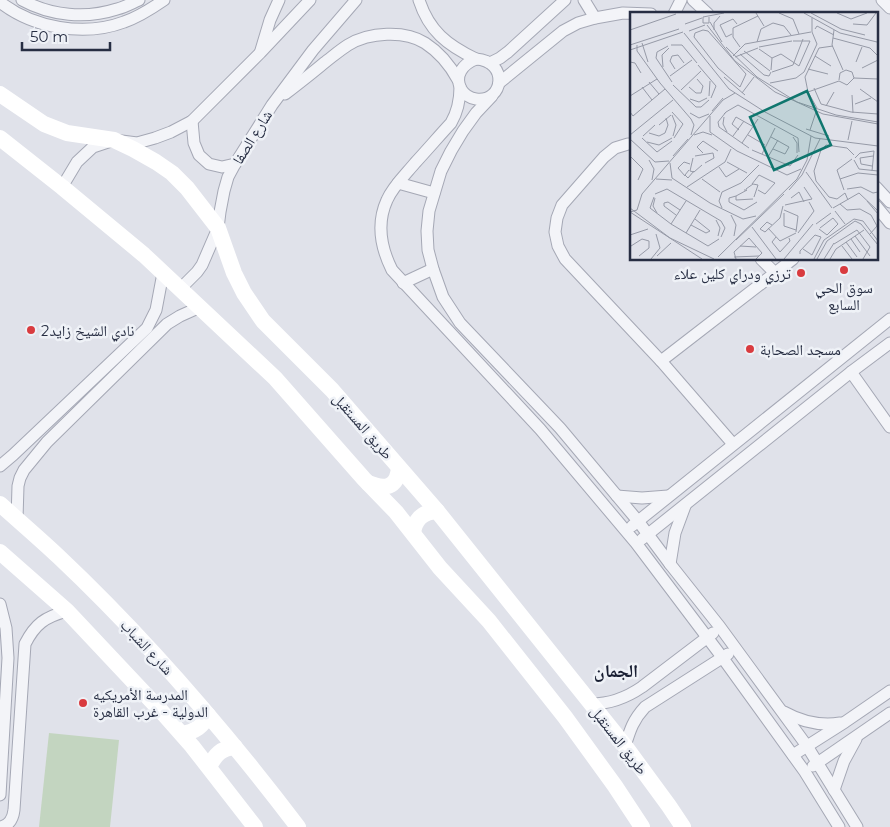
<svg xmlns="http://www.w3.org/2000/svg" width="890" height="827" font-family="Montserrat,'Noto Naskh Arabic',sans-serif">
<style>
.green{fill:#c3d5c0}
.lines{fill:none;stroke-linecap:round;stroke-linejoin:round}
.street-casing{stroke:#a5a8b5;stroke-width:13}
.street{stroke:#f3f4f8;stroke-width:11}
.secondary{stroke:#fff;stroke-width:16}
.poi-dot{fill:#d93b3f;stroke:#eff2f7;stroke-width:2}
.labels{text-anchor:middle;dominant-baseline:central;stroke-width:5;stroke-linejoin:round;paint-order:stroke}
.street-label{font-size:15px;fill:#272e43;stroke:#eff2f7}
.poi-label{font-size:15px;fill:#272e43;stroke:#eff2f7;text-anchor:start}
.quarter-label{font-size:18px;font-weight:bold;fill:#191f33;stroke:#eff2f7}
.inset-road{fill:none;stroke:#969aa7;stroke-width:1}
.view{fill:#0f766e;fill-opacity:0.15;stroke:#0f766e;stroke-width:2.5}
.inset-edge{fill:none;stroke:#272e43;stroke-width:2.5}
</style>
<rect width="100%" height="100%" fill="#e0e2ea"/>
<polygon class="green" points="49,733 119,740 110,827 39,827"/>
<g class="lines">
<g class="street-casing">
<g id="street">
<path d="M22,0c29,16 64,19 95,9 8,-2 15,-6 22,-9"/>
<path d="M419,0c10,31 28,45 57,59"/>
<polyline points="584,0 595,18"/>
<polyline points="693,0 708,14"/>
<polyline points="882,0 890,8"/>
<path d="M0,2c33,26 84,35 124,20 15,-5 27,-13 40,-22"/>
<polyline points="674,14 681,0"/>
<polyline points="261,50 270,20 279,0"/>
<path d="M476,59c33,2 28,44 0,40 -7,-1 -12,-5 -15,-10 -7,-14 2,-25 15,-30z"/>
<polyline points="490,63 500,58 508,52 565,0"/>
<polyline points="499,83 563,31 578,23 595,18 623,13 651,14"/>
<path d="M460,87c0,14 -2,24 -9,36 -12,13 -24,27 -36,40 -9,11 -22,23 -28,37 -11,24 -6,48 5,70l148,159 96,114 86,114 83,115 34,55"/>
<path d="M285,94c13,-10 26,-20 39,-31 8,-6 16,-13 24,-18 21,-13 57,-15 77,-2 14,9 25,22 33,37"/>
<polyline points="492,96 476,113 463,131 451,151 441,171 429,211 427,231 428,250 433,269 443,297 460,323 560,428 638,521 670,564 720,627 807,746 857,827"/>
<polyline points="192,121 194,143 199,155 209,164 222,167 235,164"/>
<polyline points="631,144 628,144 615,148 604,157 562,205 557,218 555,232 558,246 565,259 661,361 733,444"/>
<polyline points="398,183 434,193"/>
<polyline points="62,187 77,162 93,147 114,140 137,143 155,138 171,132 192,121 260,53 310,0"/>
<polyline points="876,187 890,202"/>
<polyline points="876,206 890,223"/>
<polyline points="761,259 775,273"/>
<polyline points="403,283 433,269"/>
<polyline points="180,289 197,272 202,265 218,228 220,212 224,191 228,177 235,164 272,105 313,50 356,0"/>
<polyline points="661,361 793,259"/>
<polyline points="851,372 890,427"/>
<polyline points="0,466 13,455 147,328 156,310 163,273"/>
<polyline points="617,496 642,498 668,496"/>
<polyline points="17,519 18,486 20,478 24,470 47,442 167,324 180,316 200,307"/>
<polyline points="632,526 890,319"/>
<polyline points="642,539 851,372 890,343"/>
<polyline points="670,564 675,533 685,506"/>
<polyline points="0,604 6,628 8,658 0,795"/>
<path d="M591,704c19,0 35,-6 51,-17l71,-54"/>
<path d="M784,712c18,10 36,14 56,11"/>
<path d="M625,746c5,-16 8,-26 20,-39l83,-53"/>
<polyline points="793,755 845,722 890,691"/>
<polyline points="813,766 890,713"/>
<polyline points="834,790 844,761 856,739"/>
<path d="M1,827c9,-2 12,-9 13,-17l11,-166c10,-20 20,-27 42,-33"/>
</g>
</g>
<use href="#street" class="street"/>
<g class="secondary">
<polyline points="0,94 44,124 67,133 114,140 133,149 156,162 172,173 187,188 218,228 234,273 244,293 263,321 332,390 437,511 625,746 669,806 683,827"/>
<polyline points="0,138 62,187 144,255 275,378 364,479 396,512 440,568 489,621 565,717 615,786 642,827"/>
<path d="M368,483c17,7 29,5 31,-15"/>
<path d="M0,504c20,18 40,35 59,53 88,83 166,174 239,270"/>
<path d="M413,533c2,-14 10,-21 24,-22"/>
<polyline points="0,552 67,611 162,712 192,746 255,827"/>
<path d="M182,734c14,-3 20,-7 26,-19"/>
<path d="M209,767c6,-12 12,-19 26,-20"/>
</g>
</g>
<g class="poi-dot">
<circle cx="844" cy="270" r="5"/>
<circle cx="801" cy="273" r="5"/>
<circle cx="31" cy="330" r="5"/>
<circle cx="750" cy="349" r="5"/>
<circle cx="83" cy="703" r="5"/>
</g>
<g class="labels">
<g class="street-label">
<text transform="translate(252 137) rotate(-58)">شارع الصفا</text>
<text transform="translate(363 426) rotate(49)">طريق المستقبل</text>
<text transform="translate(147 647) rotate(47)">شارع الشباب</text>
<text transform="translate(619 740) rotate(52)">طريق المستقبل</text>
</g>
<g class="poi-label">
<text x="791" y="273" text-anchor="end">ترزي ودراي كلين علاء</text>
<text x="844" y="287" text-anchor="middle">سوق الحي<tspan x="844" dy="17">السابع</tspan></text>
<text x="41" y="330">نادي الشيخ زايد2</text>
<text x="760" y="349">مسجد الصحابة</text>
<text x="93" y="694">المدرسة الأمريكيه<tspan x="93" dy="17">الدولية - غرب القاهرة</tspan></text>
</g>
<g class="quarter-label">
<text x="616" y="671">الجمان</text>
</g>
</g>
<g transform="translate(630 12)">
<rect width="248" height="248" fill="#e0e2ea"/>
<path class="inset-road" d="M126,1l8,13M149,1l14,6 6,15M174,1l36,20 37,9M181,1l30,16 24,6M207,1l14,6 16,-6M79,5v6h-6v-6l21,-4M80,10l12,20M55,12l17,-6M223,12l14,1 9,-12M77,13l28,36 40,31 48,22 55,10M185,17l2,-3 17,9M0,18l46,-16M73,18l5,1 38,43 -6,13 -22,-19 -24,-31 1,-4zM84,18v-7l6,-7M204,18l-2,15 11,25M59,19l16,-6M54,21l45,56 36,23 50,26 63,8M102,22l-6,3 -6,-12 13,-6 4,5M203,26l37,10 8,8M127,30l4,-13 12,-6 11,3 7,9M12,31l6,19M0,33l49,-16M7,33v6l23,32 31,36 3,6 -3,10M41,33h11l15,18M38,34l-11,6 -1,6 16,24M96,35l31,30 40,25 39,13 42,7M110,35l-7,-10v-9l25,-12M129,35l33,-6M129,37l13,9M0,38l53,-18M114,39l26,20M110,42l24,21 5,1 2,-4M103,44l12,-12 66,-12M185,44l16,10M105,45l23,-9M0,50l5,1 6,10M226,50l6,-15M68,53l18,21 -5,12M33,55l-1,-12 7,-7M232,56l16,-8M45,57l-5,-8 2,-5 6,-1 6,8M178,57l20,5M141,58l1,-12 9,-4 18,12 11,-25h-17M142,60l21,-7 10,-26M40,64l22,-16M94,65l21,18M224,66l24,1M209,68l1,-7 6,-3 6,2 2,6M209,69l8,4 7,-7M19,70l10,12M140,71l26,-5 8,-6 13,-28 -5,-12v-14M43,73l23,22h5l8,-7M12,75l10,13M59,75l7,6h5l2,-7 -6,-7M184,76l7,16 30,8 27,2M230,77l18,13M51,78l20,-19M178,80l-3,-15 14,-29 14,-2M112,81l12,-16M222,83l1,18M0,84l27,-17M79,84l1,-15M60,87l9,3 8,-4M225,92l16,-6M196,94l8,-14M187,96l-9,-16 31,-11M82,99l11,-13M0,100l3,4 32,-27M42,100l11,12 -9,14M96,100l12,-7 60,33 1,14M60,101l9,5 10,-4M94,102l2,-2 -8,10 1,5 30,21M42,103l4,10 -3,11M80,104v16l27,19 50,24 14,-6M94,105l-1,7 4,8M29,113l12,-10M176,117l23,7M109,118l-7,-6 4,-7 16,9M180,118l6,-18M19,121l10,3 6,-3 3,-8 -2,-7M0,123l43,-35M64,123l9,-3 9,3M118,123l17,10M13,124l12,-11M103,124l11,-15M141,125l18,10 -4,7 -12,-5M163,125l4,6v10M12,126l15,14 15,-11M0,127l25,23 14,-1M218,128l4,-19M17,130l12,3 13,-7M112,131l16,-24M122,138l38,16 8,-11M73,141l-6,-6 6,-6 15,10M132,142l13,-26M0,144l13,13 -5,11M43,144l15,-17M65,144l18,-3 1,5 -9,5M138,145l10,-17M63,146l-3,13 4,1 8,-7M225,146l5,-5 14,-2 -2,20M19,148l5,9 -2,11M224,148l5,9 19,2M97,150l20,11M40,151l2,15 38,25 33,16 13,-3M242,154l-11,-2 -1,-6 13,-2M89,155l7,10 13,-8M59,158l-4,5 3,3 6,-7M176,160l26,36M55,164l-7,-8 6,-6 6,2M26,167l16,1M72,167l18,13M210,167l18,-6 20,2M122,172l7,-9 16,8 -10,11 -7,-4M57,175l38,-25 6,-13M116,177l7,-5 5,1 -4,12M217,177l14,-2 12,6 5,-1M114,178h3l-11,6v4l17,-1M159,178l13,-15 18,-36M214,178l-7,-20 15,-11M25,182l12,-5 54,32 4,7 -4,9M106,184l-7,2v4l15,8 13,-8M24,185l-4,11 21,16 37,22 11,-7M25,186l-2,8 4,7M161,186l8,-6 5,10M218,188l-3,-7 -8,6 -8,-2 -13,-16 -2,-10 7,-21 5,-5 21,3 7,7M237,189l11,13M210,192l7,6 13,-1 11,6 6,11 -7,8M155,193l27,-6 -8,-12M0,196l40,30 44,21M92,196l-3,-7 3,-9 19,-9 18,-18M203,196l26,-15 19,18M154,198l14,6 -2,16M205,199l10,13M0,200l7,-2 5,-16 81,-94 12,-7M0,200l72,47M154,201v13l12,4M46,203l-12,-9v-3l4,-1 12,8M101,203l5,10 -2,11M86,208l4,8 -2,8M41,212l15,-23M186,212l15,-11M61,213l15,8 4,-2 -15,-12M142,213l-5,-3 -7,7 5,3 15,-14 3,-12M122,215l24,32M138,216l12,13 16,-8M189,217l8,6 11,-11 -5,-6 -13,10M56,221l14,-23M168,221l16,-22 -5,-9M0,223l18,-6M225,224l15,20M146,225l-4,5 8,10 10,-11 -1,-3M221,227l9,13M106,228l48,-46M216,230l11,15M204,232l23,-14 13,17 -7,12M1,234l11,-7 7,2v7l-10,8M110,234l16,1M212,234l10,13M170,242v-3l15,-16 6,2 -9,18 -9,-6M27,244l14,-13M88,245l79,-78 10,-19 4,-24M104,245l25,-1M21,247l9,-11 -4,-14M106,247l-2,-7 15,-14 13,15 -6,6M154,247l29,-35M184,247l10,-19 30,-21 9,2 15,20M187,247l10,-18 28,-20 6,3 17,21M194,247l10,-16M200,247l6,-10 28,-19"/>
<path class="view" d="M177,79l24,54 -57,25 -24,-53z"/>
<rect width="248" height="248" class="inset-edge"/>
</g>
<path d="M22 42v8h88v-8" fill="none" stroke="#272e43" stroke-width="2.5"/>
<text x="30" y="42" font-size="15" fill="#272e43" stroke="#eff2f7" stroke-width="4" paint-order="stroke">50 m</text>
</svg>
